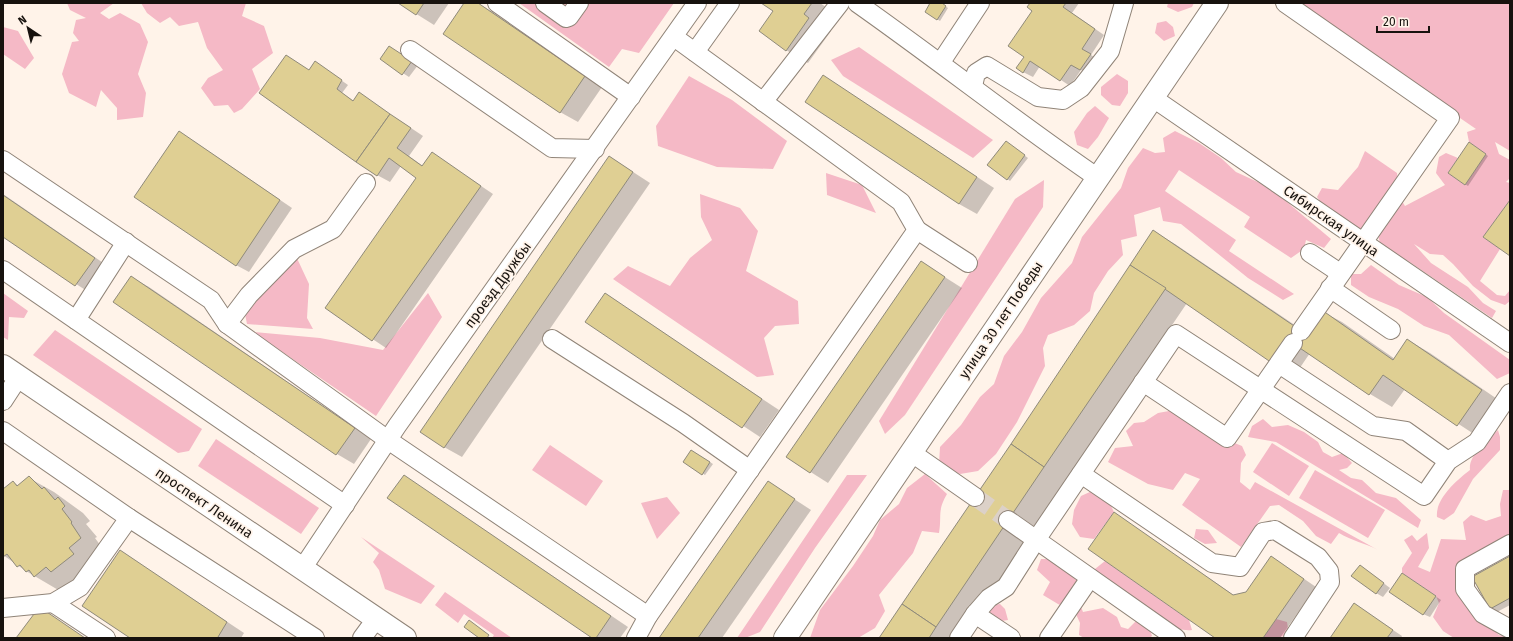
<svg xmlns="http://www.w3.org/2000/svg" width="1513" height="641" font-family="'Fira Sans',sans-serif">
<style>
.green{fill:#f5b9c6}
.shadow{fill:#0003}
.building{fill:#dfcf93;stroke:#8f8a7b}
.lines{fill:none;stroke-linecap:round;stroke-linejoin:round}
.minor-tunnel{stroke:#dcd1c8;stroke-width:18;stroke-dasharray:18 9;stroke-linecap:butt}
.minor-casing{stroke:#908478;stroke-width:20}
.major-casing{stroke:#908478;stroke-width:24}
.minor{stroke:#fff;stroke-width:18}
.major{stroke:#fff;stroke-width:22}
.labels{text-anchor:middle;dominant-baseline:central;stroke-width:3.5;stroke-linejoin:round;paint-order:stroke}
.street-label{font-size:14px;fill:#17120e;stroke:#fff3e9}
</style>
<rect width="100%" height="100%" fill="#fff3e9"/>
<g class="green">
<polygon points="67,3 114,3 100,13 109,19 120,13 140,24 148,42 138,74 146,93 143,117 117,120 117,108 101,90 96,107 69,93 62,74 72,42 79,41 73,33 76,20 86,18 70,10"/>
<polygon points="141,3 246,3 242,16 264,26 273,53 252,69 260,89 242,109 234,113 228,105 214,106 201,88 208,78 223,70 207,48 198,22 179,26 170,17 160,23 147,13"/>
<polygon points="519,3 674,3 639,53 622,49 609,67"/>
<polygon points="1168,3 1194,3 1192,7 1178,12 1167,7"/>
<polygon points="1293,3 1510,3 1510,151 1495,142 1499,154 1510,160 1510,178 1506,182 1510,183 1510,200 1483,237 1500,249 1480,281 1497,295 1505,296 1510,290 1510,301 1505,305 1491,300 1473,286 1453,264 1443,255 1430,254 1414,244 1431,263 1468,287 1483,303 1496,311 1492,318 1408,261 1381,246 1378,236 1359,233 1326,209 1317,197 1322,188 1338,190 1358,167 1365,151 1397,173 1400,198 1405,206 1445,185 1436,173 1439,157 1446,153 1458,158 1448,173 1465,185 1486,154 1469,142 1467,132 1476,129"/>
<polygon points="1166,21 1173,27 1175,36 1164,41 1155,33 1157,23"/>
<polygon points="3,27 18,31 34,58 25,69 3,54"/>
<polygon points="859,47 993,140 973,158 843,76 831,60"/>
<polygon points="1117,74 1128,81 1128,93 1120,106 1112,105 1101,95 1101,87"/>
<polygon points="689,76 732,100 787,141 773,169 717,167 658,146 656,126"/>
<polygon points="1095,106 1109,118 1098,137 1088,149 1077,145 1074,132 1087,113"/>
<polygon points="1175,131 1199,143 1221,158 1236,172 1260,183 1281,197 1331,239 1324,248 1306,240 1304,249 1291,258 1244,227 1250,217 1179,170 1165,191 1236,240 1229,251 1294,294 1283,300 1248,278 1181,224 1163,221 1160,207 1134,215 1137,236 1121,240 1123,255 1108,271 1094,293 1090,311 1074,325 1048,335 1043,348 1045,366 1017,422 996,454 978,471 960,474 939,464 940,447 961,425 980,397 994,384 1004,356 1022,332 1041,298 1072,263 1082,237 1121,188 1128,168 1143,148 1155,153 1165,152 1163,138"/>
<polygon points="826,173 862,185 876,213 827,195"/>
<polygon points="1044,180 1043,207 905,415 885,434 879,421 1015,199"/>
<polygon points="700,194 740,208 758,231 746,271 798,301 799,324 775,326 764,338 774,375 757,377 613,279 628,266 670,286 690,258 712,240 701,217"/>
<polygon points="295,254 309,284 307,318 313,329 247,324 245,314"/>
<polygon points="1371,265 1399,285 1427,297 1444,313 1510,360 1510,373 1497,379 1449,335 1424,326 1398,309 1369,297 1351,285 1351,274 1361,274"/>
<polygon points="3,293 28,311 24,318 9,317 8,340 3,337"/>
<polygon points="428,293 442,317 376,416 253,332 320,338 383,350"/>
<polygon points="55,330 202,429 189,451 178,453 33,355"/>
<path d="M1180,409l47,31 15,6 4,9 -5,8 -1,19 10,8 5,-8 123,68c-13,-7 -26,-9 -39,-17l-8,11 -15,-8 -13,-15 -24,-16 -9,1 -29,41 -59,-42 18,-26 -15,-6 -12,17 -25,-6 -40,-22 7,-14 18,-2 -7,-15 8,-8 10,-1 14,-9z"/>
<polygon points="1263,419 1272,427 1288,425 1304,432 1318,442 1323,452 1332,457 1343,453 1352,463 1347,468 1339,470 1351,478 1362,480 1376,493 1396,498 1421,520 1418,528 1276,442 1248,437 1252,426"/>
<path d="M1498,430l2,7v13l-27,29 -19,34 -10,7 -7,-3c-2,-18 20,-37 33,-47 -2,-15 18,-30 28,-40z"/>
<polygon points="216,439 319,508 301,534 198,466"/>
<polygon points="1272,443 1309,466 1289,496 1253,472"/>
<polygon points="550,445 603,481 586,506 532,470"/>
<polygon points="1315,470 1385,510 1368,538 1299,498"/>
<path d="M925,474l22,20c-10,17 -5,21 -8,39l-17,-2 -9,22 -34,42 6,16 -10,17 -17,10h-48l10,-28 33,-44 20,-30 7,-16 19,-16 8,-16z"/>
<polygon points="847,475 867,475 815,548 760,632 745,638 737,638"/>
<polygon points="1503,490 1510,490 1510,535 1456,570 1487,624 1499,635 1510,638 1454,638 1443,631 1433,617 1439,603 1436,596 1402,573 1402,568 1412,553 1404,540 1412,535 1417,541 1427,533 1429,548 1418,567 1430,572 1441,539 1466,540 1463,522 1471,515 1486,521 1501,516 1500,504"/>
<polygon points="1092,491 1109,502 1114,512 1094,539 1080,537 1072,524 1074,510 1081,496"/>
<polygon points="667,497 680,513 657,539 641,503"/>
<polygon points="1196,529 1208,530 1217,543 1205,544 1194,538"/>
<polygon points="361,537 435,586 421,604 385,589 379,570 373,562 379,553"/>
<polygon points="1041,559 1054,559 1077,581 1076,595 1083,612 1103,608 1117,617 1121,627 1128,629 1137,620 1149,626 1152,636 1149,638 1084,638 1079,635 1080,623 1075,612 1058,604 1043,595 1050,582 1037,570"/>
<path d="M1105,561l84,59 3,10c-30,3 -69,-34 -93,-52l-4,-9z"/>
<polygon points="445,592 512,638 492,638 494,635 464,614 458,623 435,605"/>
<polygon points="1000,604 1005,609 1008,620 995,622 987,615 987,606"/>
<polygon points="1276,619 1287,622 1289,635 1276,638 1263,638"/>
</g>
<g class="shadow">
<polygon points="399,3 449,3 434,25"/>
<polygon points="466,3 477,3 486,8 602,87 578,122 560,112"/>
<polygon points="763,3 820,3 836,14 826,28 831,31 808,63 786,50 774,11"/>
<polygon points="932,3 940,3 948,8 940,21 926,12"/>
<polygon points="1031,3 1079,3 1072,13 1104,35 1091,55 1100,61 1090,75 1081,70 1070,86 1040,66 1033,77 1023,72 1034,10"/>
<polygon points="396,51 418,65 409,77 381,59"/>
<polygon points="321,66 348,85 342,93 354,101 396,118 423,136 409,156 423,166 432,153 493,194 386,348 326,308 418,177 401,166 390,182 377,175 309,71"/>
<polygon points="823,76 994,188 977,214 959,204"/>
<polygon points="192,140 292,208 249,272 236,265"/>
<polygon points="1009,144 1028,158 1010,181 989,165"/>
<polygon points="1472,145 1488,156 1468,186 1465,184"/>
<polygon points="610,157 650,183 462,457 444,447"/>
<polygon points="3,194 112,269 93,295 3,236"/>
<polygon points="1153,231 1175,244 1305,332 1319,310 1342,322 1395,359 1408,340 1430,353 1503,403 1480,438 1405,389 1392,407 1370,394 1310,353 1295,375 1187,303 960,638 880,638 1012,445"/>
<polygon points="921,262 962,288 828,483 787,457"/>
<polygon points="131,277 149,287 371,439 354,464 337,454 114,302"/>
<polygon points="622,305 779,410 760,437 586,322"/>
<polygon points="692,451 713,464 705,475 685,462"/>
<polygon points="404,476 628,627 620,638 594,638"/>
<polygon points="29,478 54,492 83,513 90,521 86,524 97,537 95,538 106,553 99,569 60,591 26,571 3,555 3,490 13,482 19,486"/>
<polygon points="768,482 811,510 722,638 660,638"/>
<polygon points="1114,513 1235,596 1246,593 1272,557 1316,587 1280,638 1217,638"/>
<polygon points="1510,557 1510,605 1497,612 1491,609"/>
<polygon points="137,562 244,633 241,638 132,638"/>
<polygon points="1366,570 1390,588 1383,597 1376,593"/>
<polygon points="1409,578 1441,600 1430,617 1423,614"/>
<polygon points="1354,604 1402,636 1401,638 1331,638"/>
</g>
<g class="building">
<polygon points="398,3 424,3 416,15"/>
<polygon points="464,3 478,3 585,76 560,113 443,34"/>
<polygon points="761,3 812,3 804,14 809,18 786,51 759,31 773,11"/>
<polygon points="930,3 942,3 946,6 937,20 925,12"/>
<polygon points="1030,3 1066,3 1063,7 1095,29 1082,49 1091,54 1080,70 1071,65 1060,81 1030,61 1023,73 1016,68 1024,57 1008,46 1032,11 1027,7"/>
<polygon points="389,46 412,61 402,75 380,59"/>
<polygon points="286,55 309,70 315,61 342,80 337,89 353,101 359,92 390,114 356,162 259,93"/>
<polygon points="823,75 977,177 959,204 805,102"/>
<polygon points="390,114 411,128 397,148 422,166 432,152 481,186 372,341 325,308 416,178 389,158 377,176 356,162"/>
<polygon points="179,131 280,200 236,266 134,197"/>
<polygon points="1006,141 1025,155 1007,180 987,165"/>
<polygon points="1469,142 1486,154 1465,185 1448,173"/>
<polygon points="609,156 633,172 444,448 420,432"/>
<polygon points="3,195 95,258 75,286 3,237"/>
<polygon points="1510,200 1510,256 1483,237"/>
<polygon points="1153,230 1303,332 1319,308 1393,360 1407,339 1482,390 1457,426 1383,375 1369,395 1288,340 1272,363 1130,265"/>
<polygon points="921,261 945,277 810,473 786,457"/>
<polygon points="1130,265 1166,288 1044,467 1011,444"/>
<polygon points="131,276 355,428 336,455 113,302"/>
<polygon points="605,293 762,399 742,428 585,322"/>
<polygon points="1011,444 1044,467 936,627 902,604"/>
<polygon points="691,450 710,462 702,475 683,462"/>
<polygon points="404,475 611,616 596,638 592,638 387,498"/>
<polygon points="29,476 42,489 44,487 55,500 58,497 65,506 62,509 72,522 71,523 81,538 69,548 74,554 51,572 46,567 34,577 29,570 26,572 20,565 17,567 7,554 3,557 3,489 13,481 17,486"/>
<polygon points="768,481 795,499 716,612 698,638 659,638"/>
<polygon points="1114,512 1233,595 1246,592 1271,556 1304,579 1263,638 1215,638 1088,549"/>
<polygon points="120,550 227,622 218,637 220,638 130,638 82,606"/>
<polygon points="1510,556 1510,598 1490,609 1472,577"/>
<polygon points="1360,565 1384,583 1376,594 1351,576"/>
<polygon points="1402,573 1436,596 1423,615 1389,592"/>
<polygon points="1354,603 1393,630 1387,638 1330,638"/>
<polygon points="902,604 936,627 929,638 879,638"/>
<polygon points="44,610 85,638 16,638 34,614"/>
<polygon points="469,620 489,635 487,638 479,638 464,627"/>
</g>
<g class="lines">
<polyline class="minor-tunnel" points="975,497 1008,520"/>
<g class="minor-casing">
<g id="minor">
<polyline points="497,3 631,97"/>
<polyline points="545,3 566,18 569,17 579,3"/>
<path d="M857,3c81,57 159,119 241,175"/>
<polyline points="1285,3 1450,118 1301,331"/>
<polyline points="410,50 552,148 595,149"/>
<polyline points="695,52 730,3"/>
<polyline points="941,62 980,3"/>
<polyline points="973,86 976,73 987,66 1038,97 1063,100 1081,88 1110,51 1124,3"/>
<polyline points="1153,98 1510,343"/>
<polyline points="763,102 840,3"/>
<polyline points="3,160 211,300 227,324 388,440 648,616"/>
<polyline points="917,230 968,263"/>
<polyline points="1310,253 1340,273"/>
<polyline points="3,270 345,505"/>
<polyline points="1330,288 1391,330"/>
<polyline points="76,320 126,242"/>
<polyline points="227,324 249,295 294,249 333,229 366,183"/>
<polyline points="552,339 683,423 750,470"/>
<polyline points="1279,364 1373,426 1406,431 1448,461"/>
<polyline points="1143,382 1227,438 1293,343"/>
<polyline points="3,401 18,378"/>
<polyline points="3,431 129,518 315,638"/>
<polyline points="912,453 975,497"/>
<polyline points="1081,474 1212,563 1240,567 1263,532 1275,530 1318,557 1329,571 1330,582 1293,638"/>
<polyline points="1008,520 1176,638"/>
<polyline points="1510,544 1465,569 1465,589 1483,614 1510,629"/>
<polyline points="302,569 397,426 697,3"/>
<polyline points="53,603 106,638"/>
<polyline points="3,608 53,603 80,587 129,518"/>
<polyline points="975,614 1011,638"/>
<polyline points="362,638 376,619"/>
<polyline points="636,638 648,616 917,230 901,202 674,37"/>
<polyline points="959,638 975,614 989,598 1006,587 1036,540 1176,334 1424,496 1448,461 1477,442 1510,393"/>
<polyline points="1049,638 1090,578"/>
</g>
</g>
<g class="major-casing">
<g id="major">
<polyline points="3,366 405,638"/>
<polyline points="785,638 1217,3"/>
</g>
</g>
<use href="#minor" class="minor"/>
<use href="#major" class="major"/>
</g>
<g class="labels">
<g class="street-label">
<text transform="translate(1331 221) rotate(35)">Сибирская улица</text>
<text transform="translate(498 285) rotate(-54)">проезд Дружбы</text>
<text transform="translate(1001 320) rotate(-56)">улица 30 лет Победы</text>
<text transform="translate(204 503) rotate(34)">проспект Ленина</text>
</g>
</g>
<rect width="1513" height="641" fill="none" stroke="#17120e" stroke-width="8"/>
<g transform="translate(28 28) rotate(325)" stroke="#fff3e9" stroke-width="3" paint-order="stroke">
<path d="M0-3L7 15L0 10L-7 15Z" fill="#17120e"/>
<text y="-6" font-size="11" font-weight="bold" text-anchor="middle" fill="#17120e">N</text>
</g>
<path d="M1377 26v6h52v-6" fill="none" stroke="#17120e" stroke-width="2"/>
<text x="1383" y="26" font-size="12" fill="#17120e" stroke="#fff3e9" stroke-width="3" paint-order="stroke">20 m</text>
</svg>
